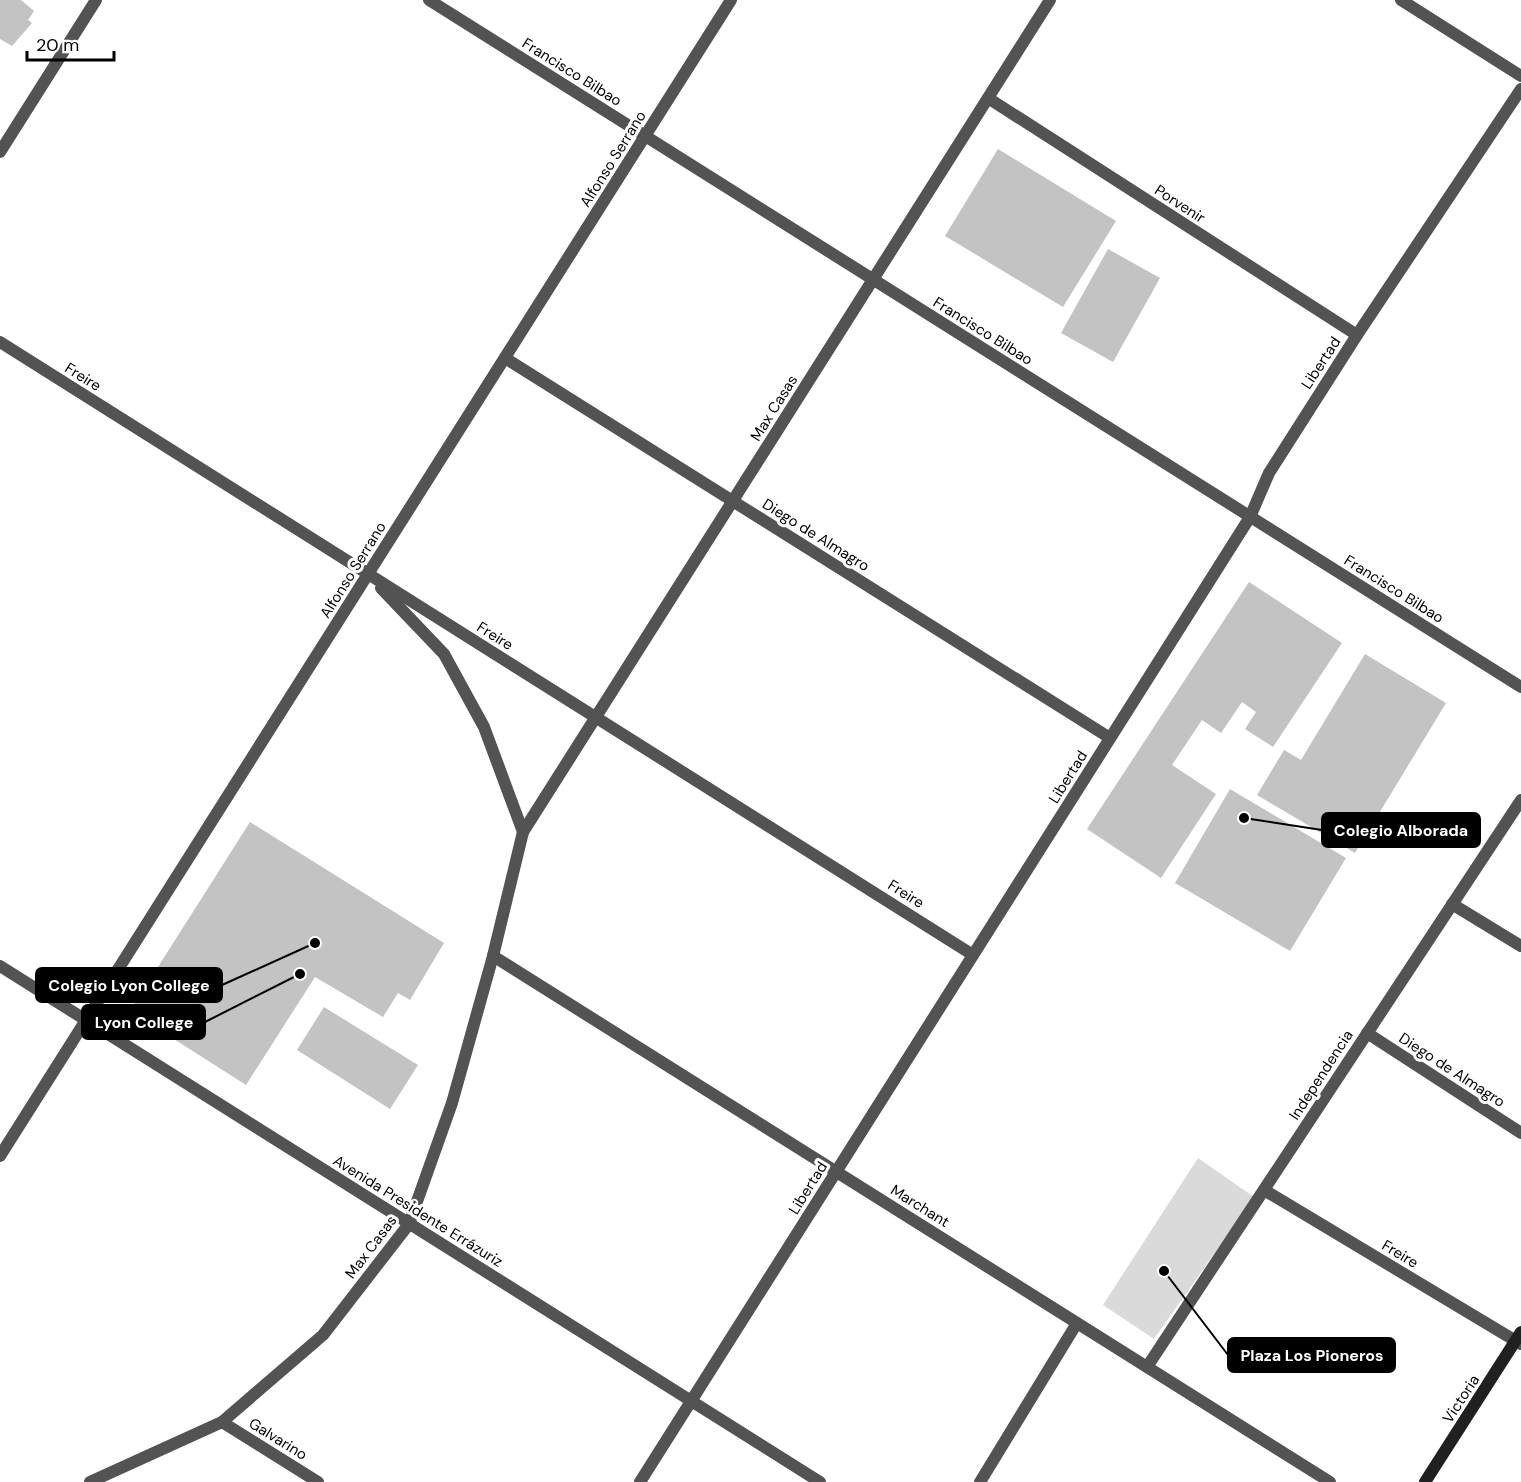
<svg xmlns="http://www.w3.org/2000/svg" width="1521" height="1482" font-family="'DM Sans',sans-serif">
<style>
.green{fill:#dadada}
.building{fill:#c3c3c3}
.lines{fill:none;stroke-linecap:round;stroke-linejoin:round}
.minor{stroke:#535353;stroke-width:12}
.tertiary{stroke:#535353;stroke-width:12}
.secondary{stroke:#202020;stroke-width:12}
.labels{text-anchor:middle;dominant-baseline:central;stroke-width:6;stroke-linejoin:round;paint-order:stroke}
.street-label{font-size:15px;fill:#000;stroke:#fff}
.leader{fill:none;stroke:#000;stroke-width:2}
.callout-dot{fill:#000;stroke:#fff;stroke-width:2}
.callout{fill:#000;stroke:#000;stroke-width:2}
.callout-label{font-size:16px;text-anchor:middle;font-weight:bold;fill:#fff}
</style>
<rect width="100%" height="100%" fill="#fff"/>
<polygon class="green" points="1198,1158 1254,1197 1154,1339 1103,1305"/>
<g class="building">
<polygon points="0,0 21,0 34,11 28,20 32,23 12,46 0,39"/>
<polygon points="998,149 1116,221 1063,307 945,236"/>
<polygon points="1108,249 1160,278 1113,362 1061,333"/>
<polygon points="1249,582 1342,643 1273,747 1245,729 1256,712 1242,702 1221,733 1202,720 1172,765 1216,794 1161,878 1087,829"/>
<polygon points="1365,654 1446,703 1355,853 1257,795 1284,750 1301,760"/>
<polygon points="1230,789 1346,858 1290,951 1175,883"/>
<polygon points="250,822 444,943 410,1000 398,993 383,1017 315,977 246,1085 130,1011"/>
<polygon points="324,1007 418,1065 390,1109 297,1050"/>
</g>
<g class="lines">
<g class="minor">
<polyline points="988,98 1357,335"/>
<polyline points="0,152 96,0"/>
<polyline points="0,342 973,955"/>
<polyline points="505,358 1110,738"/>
<polyline points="381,588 444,654 484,727 523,832"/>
<polyline points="1452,904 1521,946"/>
<polyline points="493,956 1330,1482"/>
<polyline points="1367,1033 1521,1133"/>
<polyline points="1264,1190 1521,1344"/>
<polyline points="1147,1367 1521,800"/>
<polyline points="222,1422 318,1482"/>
<polyline points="90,1482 222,1422 323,1335 409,1224 452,1103 493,956 523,832 1050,0"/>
<polyline points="640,1482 1250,517 1269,473 1357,335 1521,89"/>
<polyline points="980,1482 1077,1323"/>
</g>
<g class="tertiary">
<polyline points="429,0 1521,687"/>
<polyline points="1401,0 1521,76"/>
<polyline points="0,966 820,1482"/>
<polyline points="0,1156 731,0"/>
</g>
<polyline class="secondary" points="1425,1482 1521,1332"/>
</g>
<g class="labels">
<g class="street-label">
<text transform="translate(572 72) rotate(32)">Francisco Bilbao</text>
<text transform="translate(613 159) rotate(-58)">Alfonso Serrano</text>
<text transform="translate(1180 204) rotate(33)">Porvenir</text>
<text transform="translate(983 331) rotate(32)">Francisco Bilbao</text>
<text transform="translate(1321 363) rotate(-57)">Libertad</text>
<text transform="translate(83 377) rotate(32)">Freire</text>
<text transform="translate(774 408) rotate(-58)">Max Casas</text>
<text transform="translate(816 535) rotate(32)">Diego de Almagro</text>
<text transform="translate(353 570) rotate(-58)">Alfonso Serrano</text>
<text transform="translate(1394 589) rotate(32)">Francisco Bilbao</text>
<text transform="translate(495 636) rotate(32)">Freire</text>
<text transform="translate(1068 777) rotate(-58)">Libertad</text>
<text transform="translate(906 894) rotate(32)">Freire</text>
<text transform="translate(1452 1070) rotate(33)">Diego de Almagro</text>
<text transform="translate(1321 1075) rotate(-57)">Independencia</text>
<text transform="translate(808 1188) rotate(-58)">Libertad</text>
<text transform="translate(920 1206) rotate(32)">Marchant</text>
<text transform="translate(418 1211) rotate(32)">Avenida Presidente Errázuriz</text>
<text transform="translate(371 1247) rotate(-53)">Max Casas</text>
<text transform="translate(1400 1254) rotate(31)">Freire</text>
<text transform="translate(1461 1399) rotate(-57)">Victoria</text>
<text transform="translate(278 1439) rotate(32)">Galvarino</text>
</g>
</g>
<path class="leader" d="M1244 818L1322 830M315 943L222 985M300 974L205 1022M1164 1271L1228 1355"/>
<g class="callout-dot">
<circle cx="1244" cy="818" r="6"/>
<circle cx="315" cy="943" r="6"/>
<circle cx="300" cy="974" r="6"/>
<circle cx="1164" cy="1271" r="6"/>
</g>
<g class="callout">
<rect x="1322" y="813" width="158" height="34" rx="6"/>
<rect x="36" y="968" width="186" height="34" rx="6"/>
<rect x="82" y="1005" width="123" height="34" rx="6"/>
<rect x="1228" y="1338" width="167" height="34" rx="6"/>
</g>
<g class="callout-label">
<text x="1401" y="836">Colegio Alborada</text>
<text x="129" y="991">Colegio Lyon College</text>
<text x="144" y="1028">Lyon College</text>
<text x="1312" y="1361">Plaza Los Pioneros</text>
</g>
<path d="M27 51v9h87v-9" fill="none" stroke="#000000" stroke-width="3"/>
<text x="36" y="51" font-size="18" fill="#000000" stroke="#ffffff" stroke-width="4.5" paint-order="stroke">20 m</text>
</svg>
